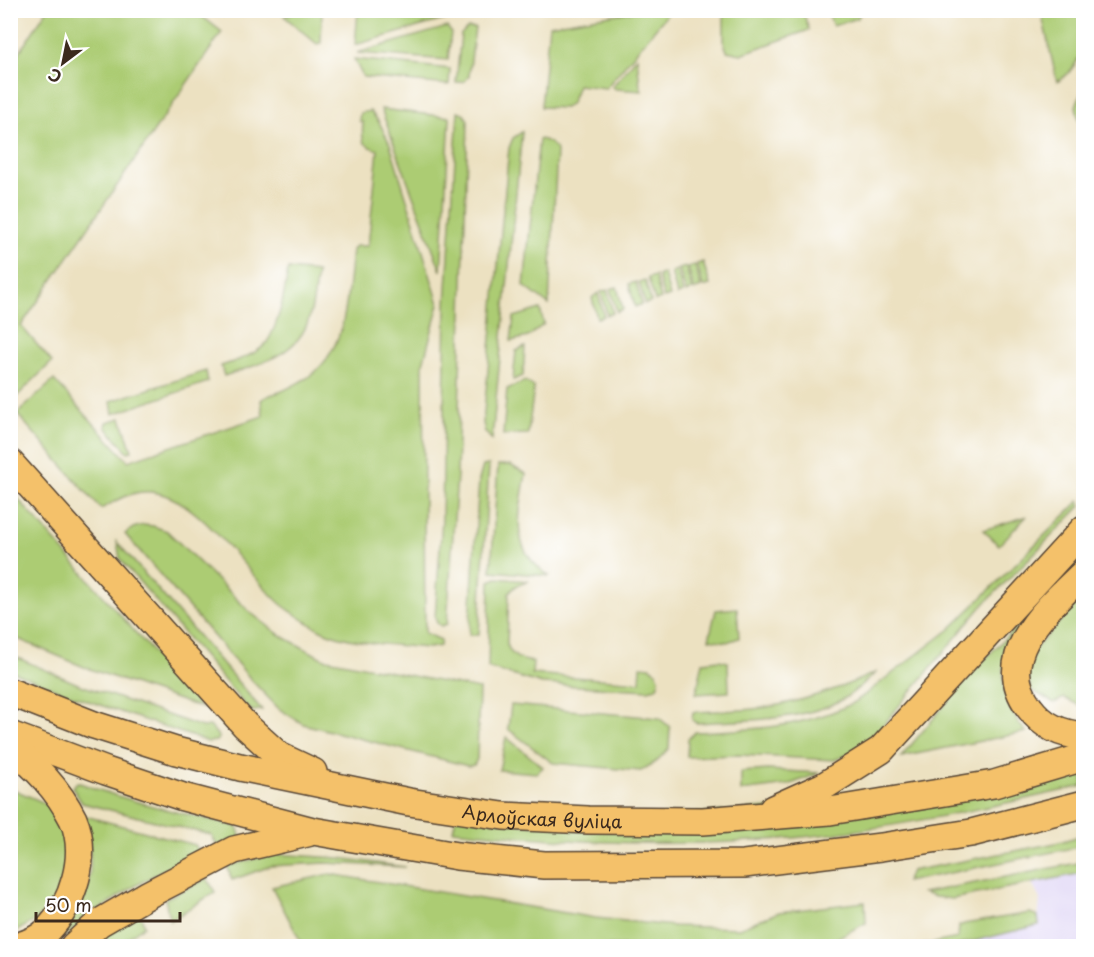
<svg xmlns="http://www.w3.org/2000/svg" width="1094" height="957" font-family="'Playpen Sans',sans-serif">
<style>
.built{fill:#dfd5f5}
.green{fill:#accc73;stroke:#747b48;stroke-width:1.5}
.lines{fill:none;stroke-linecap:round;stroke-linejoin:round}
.primary-casing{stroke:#564536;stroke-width:30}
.primary{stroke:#f4c16a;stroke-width:27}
.labels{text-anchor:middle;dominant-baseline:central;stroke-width:5;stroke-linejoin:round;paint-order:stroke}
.street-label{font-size:18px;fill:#3b2a1e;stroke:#fff}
</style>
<rect width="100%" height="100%" fill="#fff"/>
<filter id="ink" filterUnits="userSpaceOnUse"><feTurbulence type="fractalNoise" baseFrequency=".0167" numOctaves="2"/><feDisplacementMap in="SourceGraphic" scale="12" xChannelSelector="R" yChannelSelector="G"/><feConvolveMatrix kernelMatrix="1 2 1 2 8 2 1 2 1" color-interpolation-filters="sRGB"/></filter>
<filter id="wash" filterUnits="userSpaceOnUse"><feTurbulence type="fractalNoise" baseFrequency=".008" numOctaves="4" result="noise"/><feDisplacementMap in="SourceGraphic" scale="24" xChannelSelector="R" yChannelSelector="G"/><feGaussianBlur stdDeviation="1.35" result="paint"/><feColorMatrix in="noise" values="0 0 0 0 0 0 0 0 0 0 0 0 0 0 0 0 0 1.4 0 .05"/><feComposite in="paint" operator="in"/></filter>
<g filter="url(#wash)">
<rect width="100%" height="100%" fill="#ece1c1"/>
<polygon class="built" points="1083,873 1083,946 933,946 1038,921 1040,899 1031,882"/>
<g class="green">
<polygon points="47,10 195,11 222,32 21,326 52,362 11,402 11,65"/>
<polygon points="297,11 322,11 321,43 317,44 284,16"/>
<polygon points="358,11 358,10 454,11 450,18 355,45"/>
<polygon points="636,11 670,11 606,88 578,85 571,103 565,108 541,107 549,25"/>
<polygon points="724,11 803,11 809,30 741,54 727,51 724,43"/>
<polygon points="827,11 861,11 858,18 833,26"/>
<path d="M1041,11h42c1,28 2,54 -26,71z"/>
<polygon points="447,27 451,32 448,60 357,53"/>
<polygon points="468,28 475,28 469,76 465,81 456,83 461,34"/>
<polygon points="637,57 640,86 642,91 616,89 612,87"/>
<polygon points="354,59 450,69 449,85 363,77"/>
<polygon points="1083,88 1083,143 1076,106"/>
<polygon points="381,109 450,117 441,271"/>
<path d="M370,111l9,11 11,22 49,160 -16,60 2,269 16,7 -1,6 -11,2c-31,-3 -80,-4 -108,-18 -13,-7 -27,-16 -39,-25 -37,-31 -86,-117 -139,-113 -15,1 -29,10 -42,17l-84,-95 37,-34 74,81 135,-45 -2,-16c6,-5 14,-6 21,-9 9,-4 17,-9 25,-13 42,-28 40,-84 45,-128l3,-4h13l10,-96c-18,-5 -16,-11 -15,-28l-4,-1 1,-8z"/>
<polygon points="458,111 463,113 468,120 457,475 447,624 441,626 437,623 435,618 442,519 446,304"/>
<polygon points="522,132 492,440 485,432 483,423 509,148 513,138"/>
<path d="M539,139c9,1 13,5 18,12l-8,154 -25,-19z"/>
<polygon points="703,262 710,285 703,287 697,264"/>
<polygon points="695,265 701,287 694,290 688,267"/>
<polygon points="686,267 692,290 686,292 679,269"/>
<path d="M288,269l29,3c-2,15 -3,32 -8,46 -10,38 -53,47 -85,58l-3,-10c13,-4 38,-12 46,-24 13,-20 18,-50 21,-73z"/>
<polygon points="677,270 683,293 677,295 671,272"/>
<polygon points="664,273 670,296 664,298 658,276"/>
<polygon points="655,276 661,299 655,301 648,278"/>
<polygon points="645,280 651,302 645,304 639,282"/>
<polygon points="636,282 642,304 635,307 629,284"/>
<polygon points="617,287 623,309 617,312 610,289"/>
<polygon points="607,290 613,313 607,315 601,292"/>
<polygon points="598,293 604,316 597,318 592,298"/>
<polygon points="540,309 544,324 528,337 511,341 514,317"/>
<polygon points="525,347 523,376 513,380 516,351"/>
<polygon points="206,371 208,382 113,414 111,401"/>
<polygon points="525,381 534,387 528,434 503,435 507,389"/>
<polygon points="121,418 132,451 128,452 106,427 107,422"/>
<polygon points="489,465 479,635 469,635 479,480 483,466"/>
<path d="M498,465h12l16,9c-7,41 -18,76 24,102l-59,-5z"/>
<polygon points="11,491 202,708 84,667 11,636"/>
<path d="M1079,501l2,5 -99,100 -112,135 -20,13 -16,6 -96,-5 -51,2 1,-18 7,-7c55,-2 110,-4 160,-30l95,-73z"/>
<polygon points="1027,516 999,545 983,530"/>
<polygon points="143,525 153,526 167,531 251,613 280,635 322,658 479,689 477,759 474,765 468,766 303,724 279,709 255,684 125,534 133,528"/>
<polygon points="117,542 262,710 252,711 245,705 120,559"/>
<path d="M497,578l32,3 -13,5 -7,7 -2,51c4,13 13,16 26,18l-1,12 108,8 1,-16 10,1c8,7 11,12 5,21l-8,2 -106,-6 -54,-16 2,-87z"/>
<polygon points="1083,596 1083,707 1064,698 1054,703 1031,690 1028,677 1032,652"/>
<polygon points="737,608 739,638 727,642 709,639 716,610"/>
<path d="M1022,621c-5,13 -13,26 -17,40 -7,24 5,53 21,71l-125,25 74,-88z"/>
<polygon points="11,655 78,684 202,727 210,726 219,737 216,741 208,742 68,694 11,671"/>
<polygon points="719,660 728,662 729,692 696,694 703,662"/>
<path d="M877,672c-10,8 -21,19 -32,26 -41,24 -103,22 -149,25l-4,-3 1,-8c20,-1 41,-1 60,-3 44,-5 84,-19 124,-37z"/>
<polygon points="511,705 659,718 670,727 669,748 657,761 641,771 553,763 508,729"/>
<polygon points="506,737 543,767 537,773 499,770"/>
<polygon points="768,770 820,773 788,785 741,791 741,772"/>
<path d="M1083,774v12c-100,23 -201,45 -303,53 -109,9 -219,3 -327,-9l3,-13 76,8 488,-35z"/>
<path d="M77,782c52,20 106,32 160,44l4,13 -23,8 -7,-12 -129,-32 -10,-16z"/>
<polygon points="10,788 54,807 65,832 68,865 58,898 37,920 11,934"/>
<path d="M85,816l110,29 5,7c-56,26 -100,53 -146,94h-13c51,-42 56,-66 44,-130z"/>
<polygon points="1083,835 1083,846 906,882 911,871 1056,843"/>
<polygon points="274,854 339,858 405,867 325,863 271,866 232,880 227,866"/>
<polygon points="1083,862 1083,873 952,899 935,897 923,893"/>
<polygon points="330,874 596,918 674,926 739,928 779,912 865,902 866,923 835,939 827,946 303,946 272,887"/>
<polygon points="207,878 215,892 170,921 165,899"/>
<polygon points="140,911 144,926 116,946 87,946"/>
<polygon points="1030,913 1038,916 1039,925 954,946 919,946 958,938 959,926 964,924"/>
</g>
</g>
<g filter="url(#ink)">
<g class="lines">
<g class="primary-casing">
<g id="primary">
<polyline points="10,463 245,725 279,756 313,772"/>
<path d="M1084,573c-35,34 -93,82 -55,134 14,19 31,27 55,29"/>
<path id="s1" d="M10,692l84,33 82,26 64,16 169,35 94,14 85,4 115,1 127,-10 164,-27 90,-27"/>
<polyline points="10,735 106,771 183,797 313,831 457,856 544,865 744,864 881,847 971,833 1084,804"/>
<path d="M10,746c26,21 48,43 63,73 16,36 0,85 -26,112 -7,7 -18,12 -28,15"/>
<polyline points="773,809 824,786 881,750 1084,529"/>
<polyline points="74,946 99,923 149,894 234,850 307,833"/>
</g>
</g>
<use href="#primary" class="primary"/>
</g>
</g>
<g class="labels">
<g class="street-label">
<text stroke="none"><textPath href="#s1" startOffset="549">Арлоўская вуліца</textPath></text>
</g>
</g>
<rect width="1094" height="957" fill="none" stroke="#fff" stroke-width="36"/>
<g transform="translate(63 63) rotate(212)" stroke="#ffffff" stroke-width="4.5" paint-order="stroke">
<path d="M0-4.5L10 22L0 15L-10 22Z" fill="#3b2a1e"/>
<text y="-9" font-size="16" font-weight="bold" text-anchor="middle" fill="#3b2a1e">С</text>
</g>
<path d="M36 912v9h144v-9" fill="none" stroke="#3b2a1e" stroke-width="3"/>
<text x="45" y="912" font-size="18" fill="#3b2a1e" stroke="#ffffff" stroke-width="4.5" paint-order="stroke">50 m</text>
</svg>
